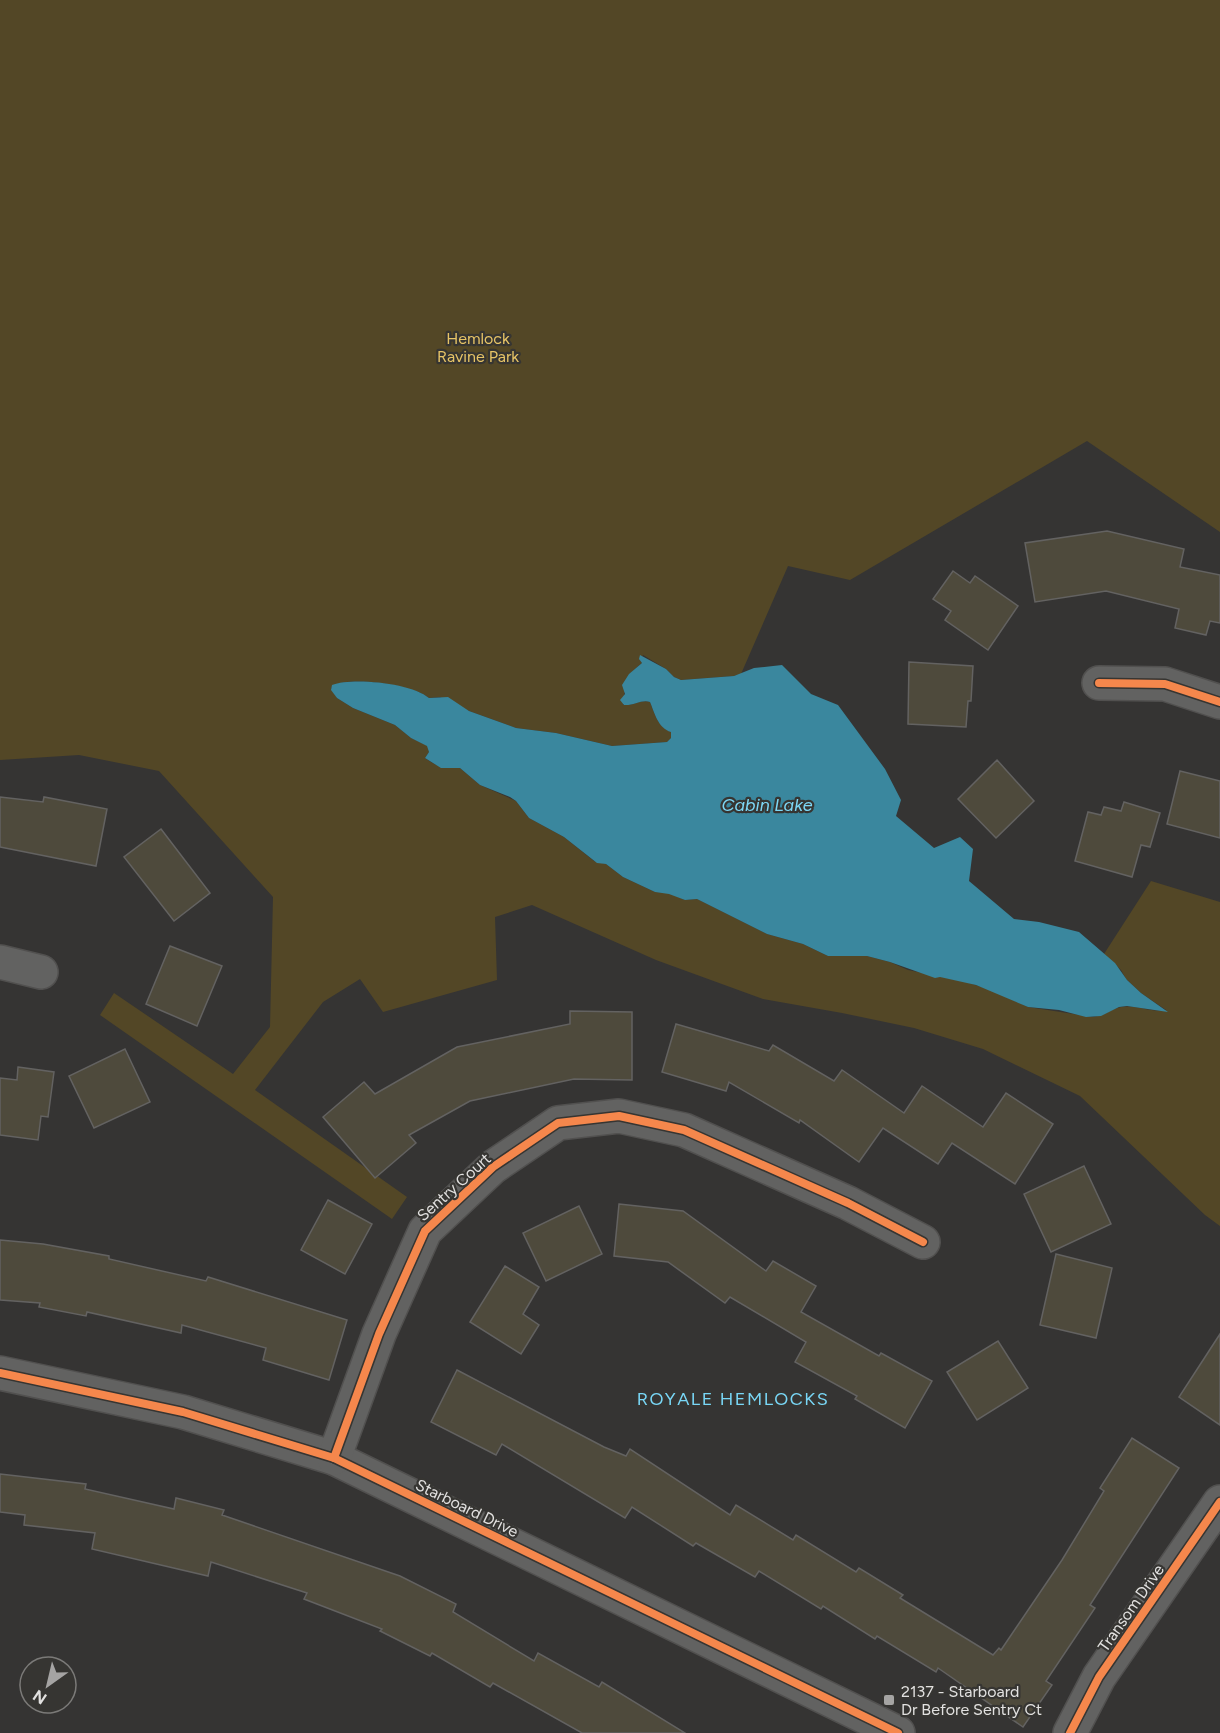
<svg xmlns="http://www.w3.org/2000/svg" width="1220" height="1733" font-family="Figtree,sans-serif">
<style>
.green{fill:#534726}
.water{fill:#3a879e}
.building{fill:#4e4a3c;stroke:#636261;stroke-width:1.5}
.lines{fill:none;stroke-linecap:round;stroke-linejoin:round}
.minor-casing{stroke:#51504f;stroke-width:36}
.minor{stroke:#626261;stroke-width:33}
.cycleway-casing{stroke:#363532;stroke-width:11}
.cycleway{stroke:#f5874c;stroke-width:8}
.poi-dot{fill:#a5a4a3;stroke:#363532;stroke-width:2}
.labels{text-anchor:middle;dominant-baseline:central;stroke-width:4.5;stroke-linejoin:round;paint-order:stroke}
.park-label{font-size:16px;fill:#e7c466;stroke:#363532}
.street-label{font-size:16px;fill:#e2e1e0;stroke:#363532}
.poi-label{font-size:16px;fill:#e2e1e0;stroke:#363532;text-anchor:start}
.water-label{font-size:18px;font-style:italic;fill:#7dd7f5;stroke:#363532}
.neighbourhood-label{font-size:18px;letter-spacing:1.5px;fill:#79d7f7;stroke:#363532}
</style>
<rect width="100%" height="100%" fill="#353433"/>
<path class="green" d="M0,0h1220v532l-133,-91 -237,139 -62,-14 -47,108 -7,2 -53,4 -7,-3 -8,-8 -23,-14 -3,5 2,3c-18,14 -16,20 -19,42 10,1 19,-6 27,-3 5,12 7,24 21,30v6l-4,4 -55,4 -56,-13 -40,-5 -47,-17 -29,-14 -11,1c-14,-13 -86,-24 -98,-10l6,10 16,10 42,17 16,13 17,8 1,6 -4,6c15,11 18,8 35,10l20,17 36,16 13,17 35,19 30,24 12,3 17,13 32,15 14,1 16,7 12,-1 70,35 36,10 25,12h39l23,6 18,8 58,12 25,8 37,17 65,10c11,-1 18,-8 28,-10 15,-3 30,6 45,3l-25,-17 -15,-14 -5,-9 -17,-16 47,-73 69,21v324l-15,-11 -125,-119 -97,-47 -69,-21 -72,-15 -79,-14 -107,-39 -124,-55 -37,12 2,63 -114,32 -23,-33 -37,23 -68,88 152,107 -15,22 -292,-204 14,-22 119,81 37,-47 3,-130 -114,-126 -80,-16 -79,5z"/>
<path class="water" d="M640,655l26,14 8,8 7,3 53,-4 20,-8 28,-3 29,29 27,11 47,64 16,31 -5,16 38,32 26,-11 13,12 -4,32 45,38 25,3 40,10 36,31 12,17 14,13 27,19 -41,-6 -8,1 -18,9 -15,1 -27,-7 -31,-3 -52,-22 -36,-8 -5,1 -45,-16 -23,-6h-39l-25,-12 -36,-10 -70,-35 -12,1 -16,-6 -14,-2 -32,-15 -17,-13 -9,-1 -33,-26 -35,-19 -13,-17 -6,-4 -30,-12 -20,-17h-19l-16,-10 4,-6 -2,-6 -16,-8 -16,-13 -42,-17 -16,-10 -6,-8 1,-5c20,-8 80,-2 97,13l19,-1 21,14 47,17 40,5 56,13 55,-4 4,-4v-6c-13,-4 -16,-18 -21,-30 -8,-3 -17,4 -26,3l-4,-5 5,-6 -3,-9 7,-11 13,-11 -3,-4z"/>
<g class="building">
<polygon points="1107,531 1184,549 1180,567 1220,575 1220,623 1210,621 1206,635 1175,628 1179,609 1106,591 1035,602 1025,543"/>
<polygon points="953,571 970,583 975,576 1018,606 988,650 945,620 951,611 933,599"/>
<polygon points="909,662 973,666 971,701 968,701 966,727 908,724"/>
<polygon points="997,760 1034,801 996,838 958,799"/>
<polygon points="1180,771 1220,781 1220,838 1167,824"/>
<polygon points="0,797 43,802 44,797 107,809 96,866 0,847"/>
<polygon points="1124,802 1160,813 1150,847 1141,845 1132,877 1075,861 1088,812 1101,815 1104,807 1121,811"/>
<polygon points="161,829 210,893 174,921 124,857"/>
<polygon points="170,946 222,966 197,1026 146,1004"/>
<polygon points="570,1011 632,1012 632,1080 574,1079 470,1101 409,1135 416,1143 375,1178 323,1117 364,1082 375,1094 457,1047 570,1024"/>
<polygon points="676,1024 769,1051 773,1045 834,1081 842,1070 904,1113 922,1086 983,1127 1006,1093 1053,1124 1015,1184 952,1143 938,1164 883,1128 859,1162 800,1120 799,1123 729,1082 726,1091 662,1072"/>
<polygon points="125,1049 150,1102 94,1128 69,1076"/>
<polygon points="18,1067 54,1072 48,1117 41,1116 38,1140 0,1135 0,1078 17,1080"/>
<polygon points="1084,1166 1111,1224 1051,1252 1024,1194"/>
<polygon points="328,1200 372,1224 345,1274 301,1250"/>
<polygon points="619,1204 683,1211 766,1271 773,1261 816,1286 801,1312 879,1356 881,1353 932,1381 905,1428 855,1399 857,1396 795,1362 806,1342 730,1297 725,1303 668,1262 614,1256"/>
<polygon points="579,1206 602,1254 546,1281 523,1233"/>
<polygon points="0,1240 43,1244 109,1256 109,1259 206,1281 208,1277 347,1320 329,1380 263,1360 266,1348 182,1325 181,1333 87,1312 86,1316 39,1307 40,1303 0,1300"/>
<polygon points="1056,1254 1112,1268 1096,1338 1040,1325"/>
<polygon points="505,1266 539,1287 523,1314 539,1325 521,1354 470,1322"/>
<polygon points="1220,1334 1220,1425 1179,1397"/>
<polygon points="998,1341 1028,1388 977,1420 947,1372"/>
<polygon points="457,1370 604,1447 626,1456 630,1449 730,1515 736,1505 793,1540 796,1535 856,1572 859,1568 903,1595 900,1598 993,1655 999,1648 1001,1650 1062,1560 1104,1491 1100,1488 1132,1438 1179,1468 1090,1605 1095,1608 1046,1681 1052,1685 1023,1727 938,1668 936,1672 877,1636 875,1639 823,1606 821,1609 759,1571 755,1577 696,1543 693,1546 632,1507 625,1518 502,1444 496,1455 431,1422"/>
<polygon points="0,1474 86,1484 85,1489 174,1509 176,1498 224,1510 222,1515 400,1576 456,1604 453,1612 534,1661 538,1653 599,1687 602,1682 685,1733 582,1733 493,1683 490,1687 432,1653 430,1656 380,1631 382,1629 304,1599 307,1593 211,1562 208,1576 92,1549 95,1533 24,1525 25,1515 0,1512"/>
</g>
<g class="lines">
<g class="minor-casing">
<g id="minor">
<polyline points="1099,683 1165,684 1220,702"/>
<polyline points="0,962 41,972"/>
<polyline points="0,1373 183,1412 334,1458 898,1733"/>
<polyline points="334,1458 379,1334 425,1231 493,1167 558,1123 619,1116 684,1130 848,1203 923,1242"/>
<polyline points="1070,1733 1099,1677 1220,1502"/>
</g>
</g>
<use href="#minor" class="minor"/>
<g class="cycleway-casing">
<g id="cycleway">
<polyline points="1099,683 1165,684 1220,702"/>
<polyline points="0,1373 183,1412 334,1458 898,1733"/>
<polyline points="334,1458 379,1334 425,1231 493,1167 558,1123 619,1116 684,1130 848,1203 923,1242"/>
<polyline points="1070,1733 1099,1677 1220,1502"/>
</g>
</g>
<use href="#cycleway" class="cycleway"/>
</g>
<rect class="poi-dot" x="883" y="1694" width="12" height="12" rx="3"/>
<g class="labels">
<g class="park-label">
<text x="478" y="338">Hemlock<tspan x="478" dy="18">Ravine Park</tspan></text>
</g>
<g class="street-label">
<text transform="translate(454 1187) rotate(-42)">Sentry Court</text>
<text transform="translate(467 1508) rotate(26)">Starboard Drive</text>
<text transform="translate(1131 1608) rotate(-55)">Transom Drive</text>
</g>
<g class="poi-label">
<text x="901" y="1691">2137 - Starboard<tspan x="901" dy="18">Dr Before Sentry Ct</tspan></text>
</g>
<g class="water-label">
<text x="767" y="805">Cabin Lake</text>
</g>
<g class="neighbourhood-label">
<text x="733" y="1399">ROYALE HEMLOCKS</text>
</g>
</g>
<g transform="translate(48 1685) rotate(214)"><circle r="28" fill="#363532" stroke="#7b7a78" stroke-width="1.5"/>
<path d="M0-4.5L10 22L0 15L-10 22Z" fill="#a5a4a3"/>
<text y="-9" font-size="16" font-weight="bold" text-anchor="middle" fill="#e2e1e0">N</text>
</g>
</svg>
